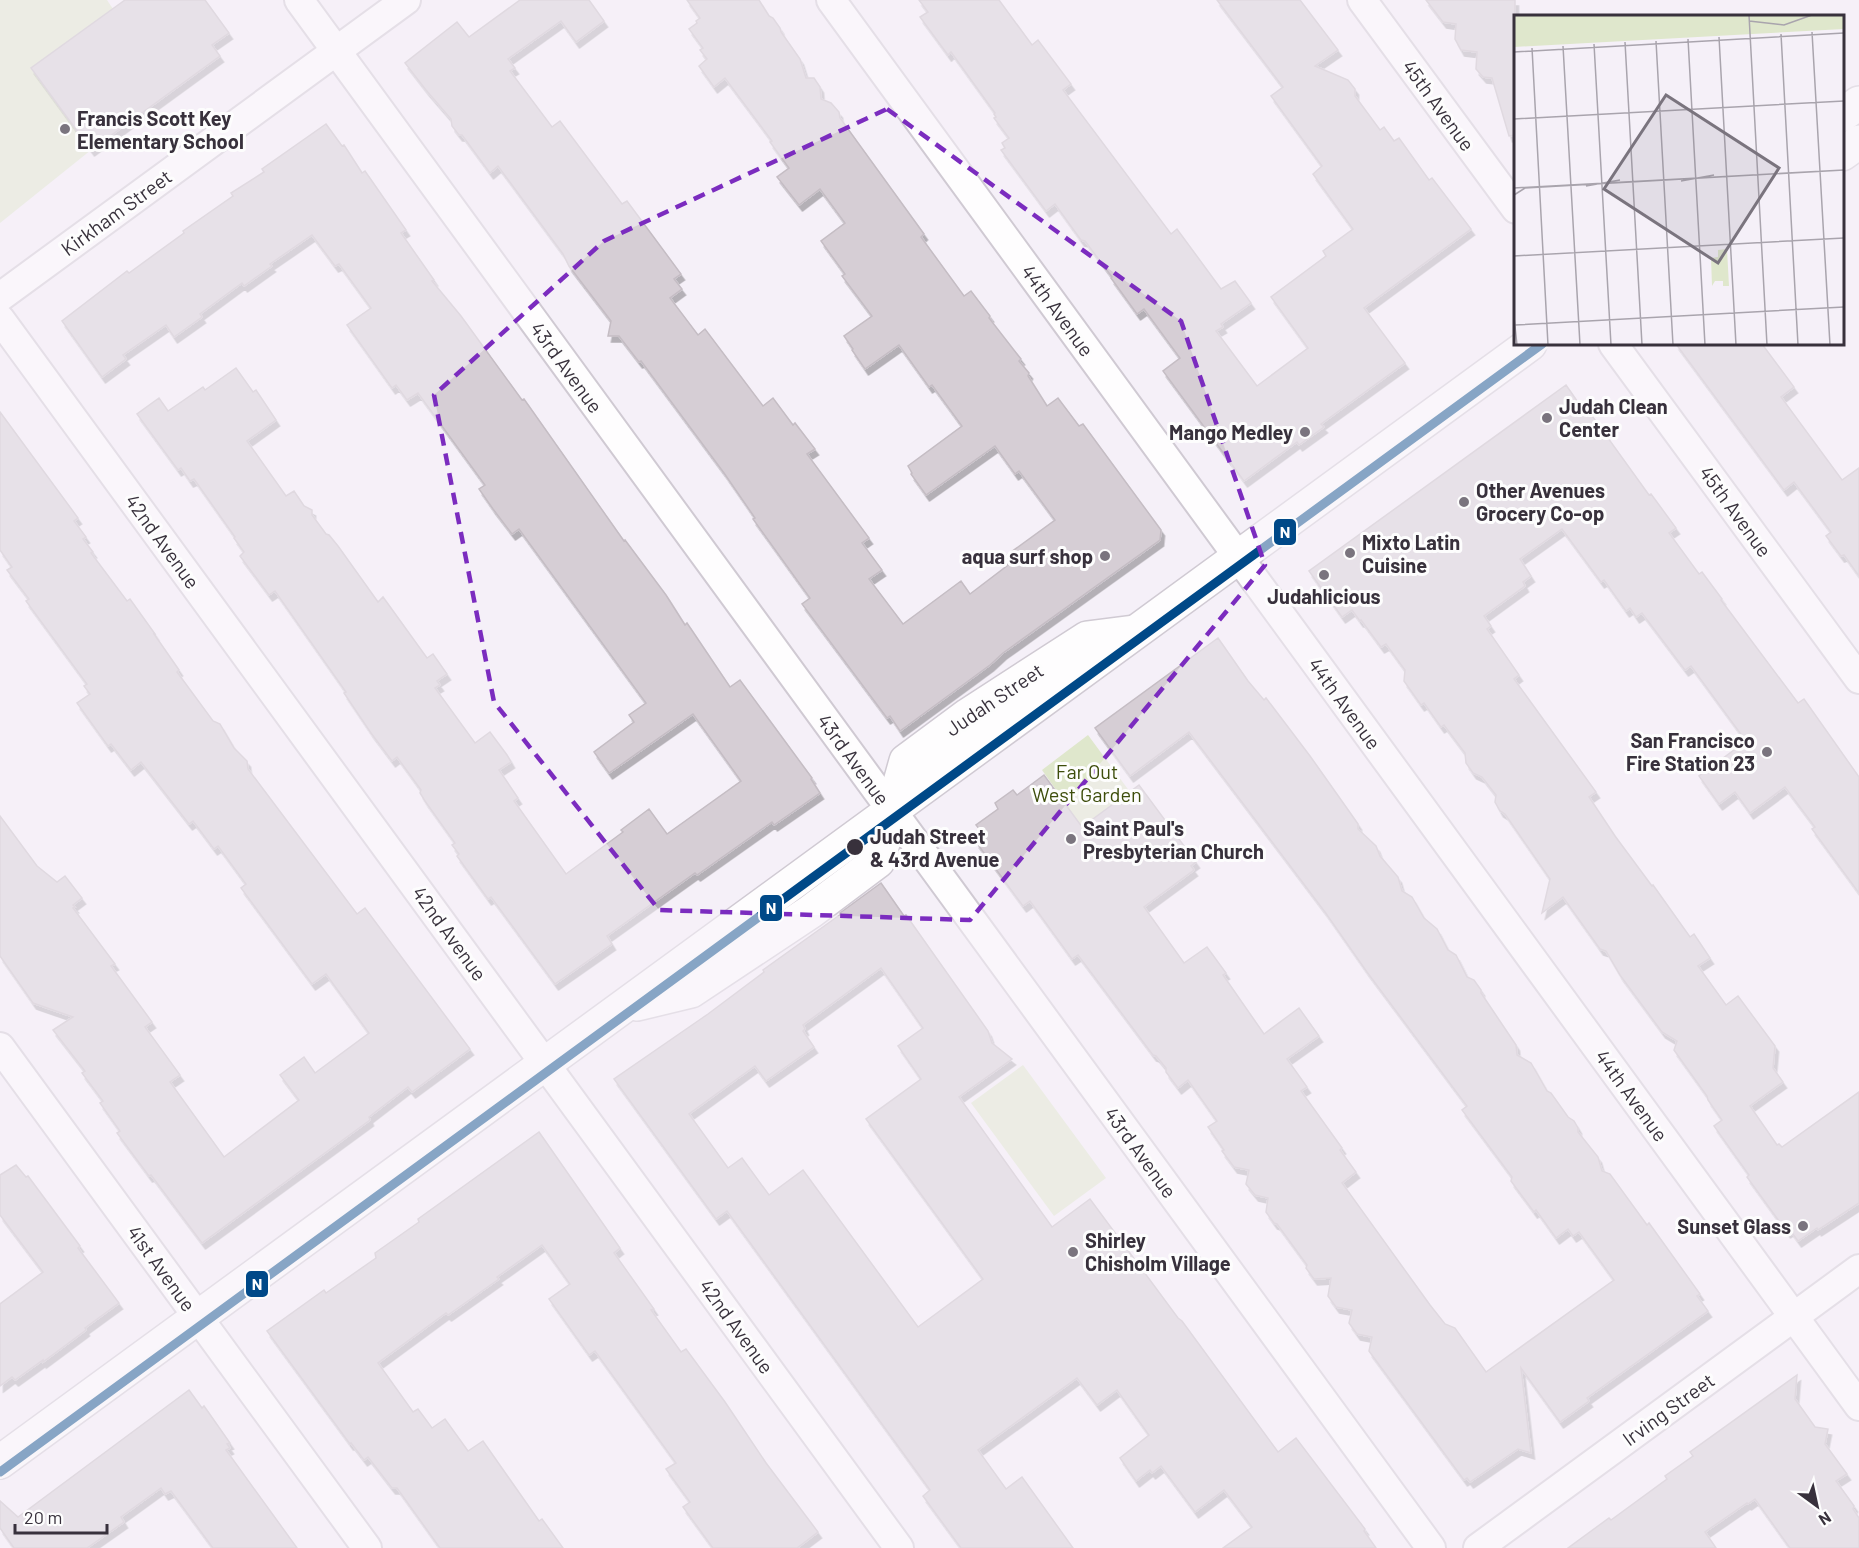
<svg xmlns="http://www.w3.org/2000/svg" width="1859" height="1548" font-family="Barlow,sans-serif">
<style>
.green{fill:#dfe7cc}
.building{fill:#d6ced5;stroke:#c5bdc4;stroke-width:1.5;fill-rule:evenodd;filter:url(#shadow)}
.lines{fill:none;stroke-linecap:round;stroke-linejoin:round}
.street-casing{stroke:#d0cad3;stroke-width:32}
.secondary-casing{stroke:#d0cad3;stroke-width:36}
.street{stroke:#fefdfe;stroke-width:28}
.secondary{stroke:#fefdfe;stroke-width:33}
.rail-1-casing{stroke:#fdfdfd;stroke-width:14}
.rail-1{stroke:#004988;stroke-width:9}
.marked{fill:none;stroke:#7b2cbf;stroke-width:4.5;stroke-dasharray:12 8;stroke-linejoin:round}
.poi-dot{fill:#7a747e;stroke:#fdfdfd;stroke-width:2}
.stop-dot{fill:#38313c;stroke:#fdfdfd;stroke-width:2}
.labels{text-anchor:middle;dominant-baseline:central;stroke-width:6;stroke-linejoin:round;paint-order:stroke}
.street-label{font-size:20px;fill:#38313c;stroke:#fdfdfd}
.poi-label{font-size:20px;font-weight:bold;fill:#38313c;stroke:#fdfdfd;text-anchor:start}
.park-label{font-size:20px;fill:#3d4d0b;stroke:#fdfdfd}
.stop-label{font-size:20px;font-weight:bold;fill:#38313c;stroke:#fdfdfd;text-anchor:start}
.inset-road{fill:none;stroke:#a9a4ad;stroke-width:1.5}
.view{fill:#7a747e;fill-opacity:0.15;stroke:#7a747e;stroke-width:3}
.inset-edge{fill:none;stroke:#38313c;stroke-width:3}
.line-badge{stroke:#fdfdfd;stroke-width:2}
.badge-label{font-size:16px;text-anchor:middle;font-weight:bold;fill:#fff}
</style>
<defs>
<filter id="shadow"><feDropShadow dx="3.5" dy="6" stdDeviation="0" flood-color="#0004"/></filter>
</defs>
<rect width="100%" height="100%" fill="#f5f0f8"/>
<g class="green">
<polygon points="0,0 107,0 113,9 91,150 0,223"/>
<polygon points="1088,735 1130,792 1075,832 1053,803 1061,797 1042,770"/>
<polygon points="1023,1065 1106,1178 1054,1216 971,1103"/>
</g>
<g class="building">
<polygon points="125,0 205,0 229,33 212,45 220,56 91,150 31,68"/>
<polygon points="520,0 589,0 604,21 576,42 561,21 508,59 515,68 510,71 552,127 560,121 622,204 627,201 681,274 674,279 682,289 670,298 698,335 705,329 763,406 773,398 793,425 795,423 815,449 807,454 869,538 862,543 882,570 869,579 903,624 961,581 970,594 1008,565 1003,558 1055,520 1019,471 1015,474 995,446 926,495 911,474 912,473 908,466 962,426 932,385 929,387 899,345 865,369 852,350 853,349 844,336 872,316 842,276 845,274 821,241 845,223 820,189 799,205 777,177 789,168 770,142 772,141 725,78 714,87 699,66 707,59 700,50 703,48 689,29 697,23 696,21 700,18 687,0 759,0 769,16 773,18 780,28 781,32 800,59 806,78 814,78 820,87 821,99 831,103 839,112 840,118 924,234 921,237 964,296 971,291 990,316 989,318 1021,359 1019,361 1029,373 1028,376 1047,406 1058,398 1079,426 1083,424 1161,530 1160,540 1003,653 990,665 900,731 890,716 887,718 802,604 810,598 753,519 755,518 724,473 641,361 639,362 619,336 608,336 611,321 569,266 563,254 498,166 490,173 462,135 459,135 452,126 451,119 426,90 405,63 457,22 469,37"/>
<polygon points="919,0 999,0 1032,45 1038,40 1071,84 1063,90 1171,234 1177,229 1221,289 1235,281 1251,303 1221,324 1223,327 1216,331 1257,386 1308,348 1271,297 1326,256 1323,251 1353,229 1313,174 1322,166 1271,96 1283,87 1217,0 1300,0 1338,50 1315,66 1348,80 1355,89 1355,96 1380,130 1384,127 1394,141 1399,138 1429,180 1432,178 1471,229 1364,308 1405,363 1321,424 1324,427 1299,445 1297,442 1244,481 1163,371 1180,358 1144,309 1137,314 1111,278 1112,277 1085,241 1081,240 1055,204 1046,211 1001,150 1005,148 1002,143 1009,138 994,118 996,117 994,114 995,113 951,52 948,55 920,17 928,12"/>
<polygon points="1426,0 1515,0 1515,135 1509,136 1492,78 1483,77 1476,69 1477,52 1461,50 1455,39 1456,24 1443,22"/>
<polygon points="326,124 342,146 344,145 362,173 365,171 406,230 401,233 434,280 432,281 461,316 522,400 524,399 624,541 625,540 666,595 685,625 687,623 730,687 740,680 812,778 811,779 820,793 774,825 772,822 697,875 695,873 607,936 612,944 555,984 491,897 488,899 457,856 459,854 452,845 455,843 425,801 420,793 421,790 397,757 392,761 371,733 344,693 346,692 275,591 269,595 240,556 244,552 234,538 235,537 194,479 190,481 181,468 178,470 137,414 159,398 168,411 203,387 205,390 236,368 253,392 256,390 276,420 247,441 286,496 294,491 304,506 312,510 312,515 326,534 329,535 338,546 378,602 383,597 427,658 433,654 447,674 437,681 440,685 435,688 475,743 490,732 507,755 511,762 499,770 518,798 514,801 566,874 623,832 621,830 649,809 667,834 741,781 693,714 609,773 594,752 634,722 629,715 646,703 519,529 512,534 493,509 479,489 485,485 418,393 407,400 396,385 392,388 347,325 371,308 339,264 335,266 312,235 270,264 272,266 244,286 242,283 200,314 202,317 174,337 166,325 123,355 126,359 102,377 62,321 127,271 129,273 184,233 183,231 233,196 231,193 264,172 262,169"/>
<polygon points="1676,344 1762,344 1794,387 1781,397 1842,480 1859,468 1859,576 1844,555 1841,556 1826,536 1831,532 1794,482 1784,490"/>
<polygon points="1566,385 1586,414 1590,413 1649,495 1651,494 1676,528 1669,533 1699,574 1702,572 1722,599 1721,600 1798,703 1804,699 1859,777 1859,893 1812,829 1815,827 1785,787 1750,813 1735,792 1719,804 1699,776 1746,741 1691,666 1685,670 1642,613 1636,617 1630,608 1626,611 1604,580 1601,582 1562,529 1520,559 1531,576 1523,582 1525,586 1484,616 1491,626 1487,629 1519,675 1514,679 1596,792 1589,797 1615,836 1652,886 1653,885 1690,937 1694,934 1710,958 1698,966 1726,1005 1738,996 1775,1046 1773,1068 1783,1082 1750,1106 1777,1145 1779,1144 1782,1147 1859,1092 1859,1203 1818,1230 1817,1228 1798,1241 1790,1230 1787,1232 1747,1177 1749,1175 1714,1126 1722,1120 1708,1100 1707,1096 1674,1050 1677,1041 1662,1032 1620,975 1606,951 1600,949 1563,897 1542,913 1550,879 1505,814 1500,811 1495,802 1496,795 1482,777 1473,773 1466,763 1465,753 1444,725 1441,727 1424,703 1421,705 1404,681 1405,670 1386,644 1381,647 1361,620 1360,621 1352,610 1342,617 1309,571"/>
<polygon points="0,412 78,518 74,521 86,537 83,539 93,552 91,553 127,601 130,599 155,634 154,634 179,670 177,672 213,721 220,724 234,748 247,761 248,769 357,914 365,908 470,1049 412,1092 408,1087 369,1117 370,1120 202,1243 151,1175 149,1176 117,1133 120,1131 100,1103 103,1101 82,1073 85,1071 53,1030 73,1017 33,1003 0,956 0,816 37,866 57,882 65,876 82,898 73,905 75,907 73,908 115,964 111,966 152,1022 145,1027 180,1075 170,1082 224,1157 299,1100 280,1075 304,1057 315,1073 369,1033 326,974 312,984 241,888 246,884 218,846 214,849 193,821 189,824 141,762 131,770 111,744 108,746 77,703 90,694 84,686 87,684 26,601 29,599 7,570 12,567 0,550"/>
<polygon points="1218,638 1248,681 1264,700 1266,698 1310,756 1351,814 1358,824 1358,829 1376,846 1380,856 1398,877 1402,891 1412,897 1424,918 1437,929 1448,950 1456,955 1467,977 1474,980 1481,990 1481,993 1516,1045 1517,1055 1531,1063 1547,1091 1551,1093 1568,1117 1574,1121 1578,1128 1578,1132 1598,1157 1602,1171 1610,1174 1647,1225 1649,1223 1700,1294 1697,1296 1708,1311 1587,1398 1589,1401 1560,1422 1521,1368 1531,1453 1518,1449 1470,1482 1467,1478 1464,1480 1369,1351 1372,1337 1357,1334 1349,1323 1352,1310 1336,1307 1328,1296 1331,1278 1314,1279 1306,1268 1307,1265 1277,1224 1274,1223 1266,1212 1268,1198 1255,1195 1246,1184 1249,1170 1234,1167 1222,1151 1224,1150 1208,1127 1217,1121 1188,1080 1178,1088 1166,1072 1166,1068 1156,1056 1153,1055 1078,955 1072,959 1030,901 1023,906 976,842 985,836 976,825 998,809 995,803 1013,790 1017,795 1044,775 1082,827 1139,785 1196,862 1191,866 1194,870 1144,907 1184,963 1207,947 1226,973 1223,975 1264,1034 1299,1008 1319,1036 1287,1059 1307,1087 1301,1091 1342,1148 1340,1150 1356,1172 1342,1183 1430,1305 1445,1324 1455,1328 1486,1372 1614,1280 1579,1232 1573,1236 1568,1229 1556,1238 1536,1210 1534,1212 1511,1181 1512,1177 1462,1110 1467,1106 1367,972 1325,912 1189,732 1130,776 1095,728"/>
<path d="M881,883l23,33 2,-1 82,116 4,12 20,16 -53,38 93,130 38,-28 88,119 4,3 96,131 18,-14 69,91 -1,2 12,17h-153l29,-21 -28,-37 -29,22 -34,-46 -9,7 -2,-3 -14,11 -16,-23 29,-23 -32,-45 -20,15 -20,-27 -99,72 28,39 16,-12 51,71h-112l-38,-52 7,-6 -203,-279 -11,8 -102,-140 94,-65 56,-42 -1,-2 78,-56 -1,-1zM881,968l42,60 -25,18 23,33 -55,40 117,160 -65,48 -115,-157 -34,25 -27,-37 -14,10 -39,-54 66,-48 11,15 48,-34 -11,-16 2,-2 -2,-4z"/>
<polygon points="539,1132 620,1248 614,1253 654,1309 651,1310 681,1352 686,1349 725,1402 766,1463 818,1532 797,1548 713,1548 683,1507 690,1502 666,1469 676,1463 595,1351 589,1355 549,1299 570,1284 542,1245 497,1277 499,1279 448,1315 446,1313 378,1363 413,1412 418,1409 432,1428 445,1419 468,1451 483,1441 539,1521 542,1519 563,1548 440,1548 397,1488 392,1488 368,1457 364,1460 351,1443 350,1444 267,1331 324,1290 326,1293 376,1258 375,1253 419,1222 418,1219"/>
<polygon points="16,1165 26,1177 28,1176 80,1246 78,1248 119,1303 85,1328 86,1330 43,1362 43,1360 15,1380 12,1377 0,1386 0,1304 43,1272 0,1215 0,1175"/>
<polygon points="1797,1375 1795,1399 1815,1427 1828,1429 1825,1444 1847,1474 1836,1481 1854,1506 1853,1509 1859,1518 1859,1548 1790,1548 1755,1499 1748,1504 1747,1503 1705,1532 1716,1548 1568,1548 1609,1518 1611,1520 1667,1479 1665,1476 1693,1456 1690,1452"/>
<polygon points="189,1390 202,1408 204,1406 230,1443 227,1444 230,1448 226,1450 297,1548 213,1548 171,1491 165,1494 161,1488 121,1517 124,1522 87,1548 14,1548 0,1528 0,1501 18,1517"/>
</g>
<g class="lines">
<g class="street-casing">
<g id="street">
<polyline points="299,0 1431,1548"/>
<polyline points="831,0 1859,1406"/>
<polyline points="1362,0 1516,209"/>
<polyline points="0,297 406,0"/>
<polyline points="0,319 899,1548"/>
<polyline points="1613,344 1859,679"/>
<polyline points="0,1047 367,1548"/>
<polyline points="1478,1548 1859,1269"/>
</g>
</g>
<g class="secondary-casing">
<g id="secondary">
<polyline points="1842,115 1859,103"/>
<polyline points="1842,154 1859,142"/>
<polyline points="637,1004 691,991 810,912 878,861 906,761 968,715 1087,638 1134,632"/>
<polyline points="0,1462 1530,344"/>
</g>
</g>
<use href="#street" class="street"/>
<use href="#secondary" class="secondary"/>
<g class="rail-1-casing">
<polyline id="rail-1" points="0,1472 1542,344"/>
</g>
<use href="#rail-1" class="rail-1"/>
</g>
<path d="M0 0H1859V1548H0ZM887,109l294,212 84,244 -295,355 -311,-10 -165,-208 -60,-307 170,-154z" fill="#f5f0f8" fill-opacity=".55" fill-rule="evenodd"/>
<path class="marked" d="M887,109l294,212 84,244 -295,355 -311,-10 -165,-208 -60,-307 170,-154z"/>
<g class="poi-dot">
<circle cx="65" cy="129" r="6"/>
<circle cx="1547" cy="418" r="6"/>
<circle cx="1305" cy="432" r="6"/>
<circle cx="1464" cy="502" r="6"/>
<circle cx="1350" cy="553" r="6"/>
<circle cx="1105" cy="556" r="6"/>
<circle cx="1324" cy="575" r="6"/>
<circle cx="1767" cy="752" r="6"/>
<circle cx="1071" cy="839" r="6"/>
<circle cx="1803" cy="1226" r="6"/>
<circle cx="1073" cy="1252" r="6"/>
</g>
<circle class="stop-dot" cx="855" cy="847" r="9"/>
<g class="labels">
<g class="street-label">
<text transform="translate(1439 105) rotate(54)">45th Avenue</text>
<text transform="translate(116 212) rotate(-36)">Kirkham Street</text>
<text transform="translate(1058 310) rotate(54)">44th Avenue</text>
<text transform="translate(567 367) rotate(54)">43rd Avenue</text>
<text transform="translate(1736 511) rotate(54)">45th Avenue</text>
<text transform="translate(163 541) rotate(54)">42nd Avenue</text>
<text transform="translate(994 699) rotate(-34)">Judah Street</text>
<text transform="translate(1345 703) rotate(54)">44th Avenue</text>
<text transform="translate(854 759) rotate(54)">43rd Avenue</text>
<text transform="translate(450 933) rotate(54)">42nd Avenue</text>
<text transform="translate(1632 1095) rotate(54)">44th Avenue</text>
<text transform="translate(1141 1152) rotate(54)">43rd Avenue</text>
<text transform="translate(162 1268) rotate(54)">41st Avenue</text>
<text transform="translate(737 1326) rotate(54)">42nd Avenue</text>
<text transform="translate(1668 1409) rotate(-36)">Irving Street</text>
</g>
<g class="poi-label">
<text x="77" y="118">Francis Scott Key<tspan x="77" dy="23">Elementary School</tspan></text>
<text x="1559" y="406">Judah Clean<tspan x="1559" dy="23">Center</tspan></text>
<text x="1293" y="432" text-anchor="end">Mango Medley</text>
<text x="1476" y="490">Other Avenues<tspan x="1476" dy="23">Grocery Co-op</tspan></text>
<text x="1362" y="542">Mixto Latin<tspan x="1362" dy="23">Cuisine</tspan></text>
<text x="1093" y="556" text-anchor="end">aqua surf shop</text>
<text x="1324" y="596" text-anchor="middle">Judahlicious</text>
<text x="1755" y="740" text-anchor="end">San Francisco<tspan x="1755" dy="23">Fire Station 23</tspan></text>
<text x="1083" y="828">Saint Paul's<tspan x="1083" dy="23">Presbyterian Church</tspan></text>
<text x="1791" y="1226" text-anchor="end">Sunset Glass</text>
<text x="1085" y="1240">Shirley<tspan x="1085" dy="23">Chisholm Village</tspan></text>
</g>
<g class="park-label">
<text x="1087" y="771">Far Out<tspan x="1087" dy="23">West Garden</tspan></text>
</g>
<g class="stop-label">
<text x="870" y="836">Judah Street<tspan x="870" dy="23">&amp; 43rd Avenue</tspan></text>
</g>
</g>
<g transform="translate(1514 15)">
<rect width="330" height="330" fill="#f5f0f8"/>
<path d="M0,0h330v14l-330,18zM213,234l2,37h-6v-5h-8l-3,5 -1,-28 7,-1v-7z" fill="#dfe7cc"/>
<path class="inset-road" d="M235,0l18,330M235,6l35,4 28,-10M298,17l18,313M267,19l17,311M205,22l17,308M174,24l17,306M142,26l17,304M111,27l17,303M80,29l17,301M49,31l17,299M18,33l16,297M0,37l330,-19M0,104l330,-18M167,166l33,-6M72,171l34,-6M0,173l330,-18M0,180l11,-7 319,-18M0,241l330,-18M0,302l3,28M1,310l329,-18"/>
<path class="view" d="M152,80l113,73 -61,95 -114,-74z"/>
<rect width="330" height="330" class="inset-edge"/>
</g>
<g class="line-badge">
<rect x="1273" y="518" width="24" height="28" rx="6" fill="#004988"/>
<rect x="759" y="894" width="24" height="28" rx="6" fill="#004988"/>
<rect x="245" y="1270" width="24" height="28" rx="6" fill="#004988"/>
</g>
<g class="badge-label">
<text x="1285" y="538">N</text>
<text x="771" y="914">N</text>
<text x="257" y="1290">N</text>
</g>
<g transform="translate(1817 1506) rotate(147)" stroke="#fdfdfd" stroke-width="4.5" paint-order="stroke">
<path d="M0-4.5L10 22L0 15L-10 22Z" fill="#38313c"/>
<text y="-9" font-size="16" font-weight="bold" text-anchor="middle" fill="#38313c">N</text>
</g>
<path d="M15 1524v9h92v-9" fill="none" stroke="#38313c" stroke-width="3"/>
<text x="24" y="1524" font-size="18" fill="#38313c" stroke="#fdfdfd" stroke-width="4.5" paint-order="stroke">20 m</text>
</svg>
